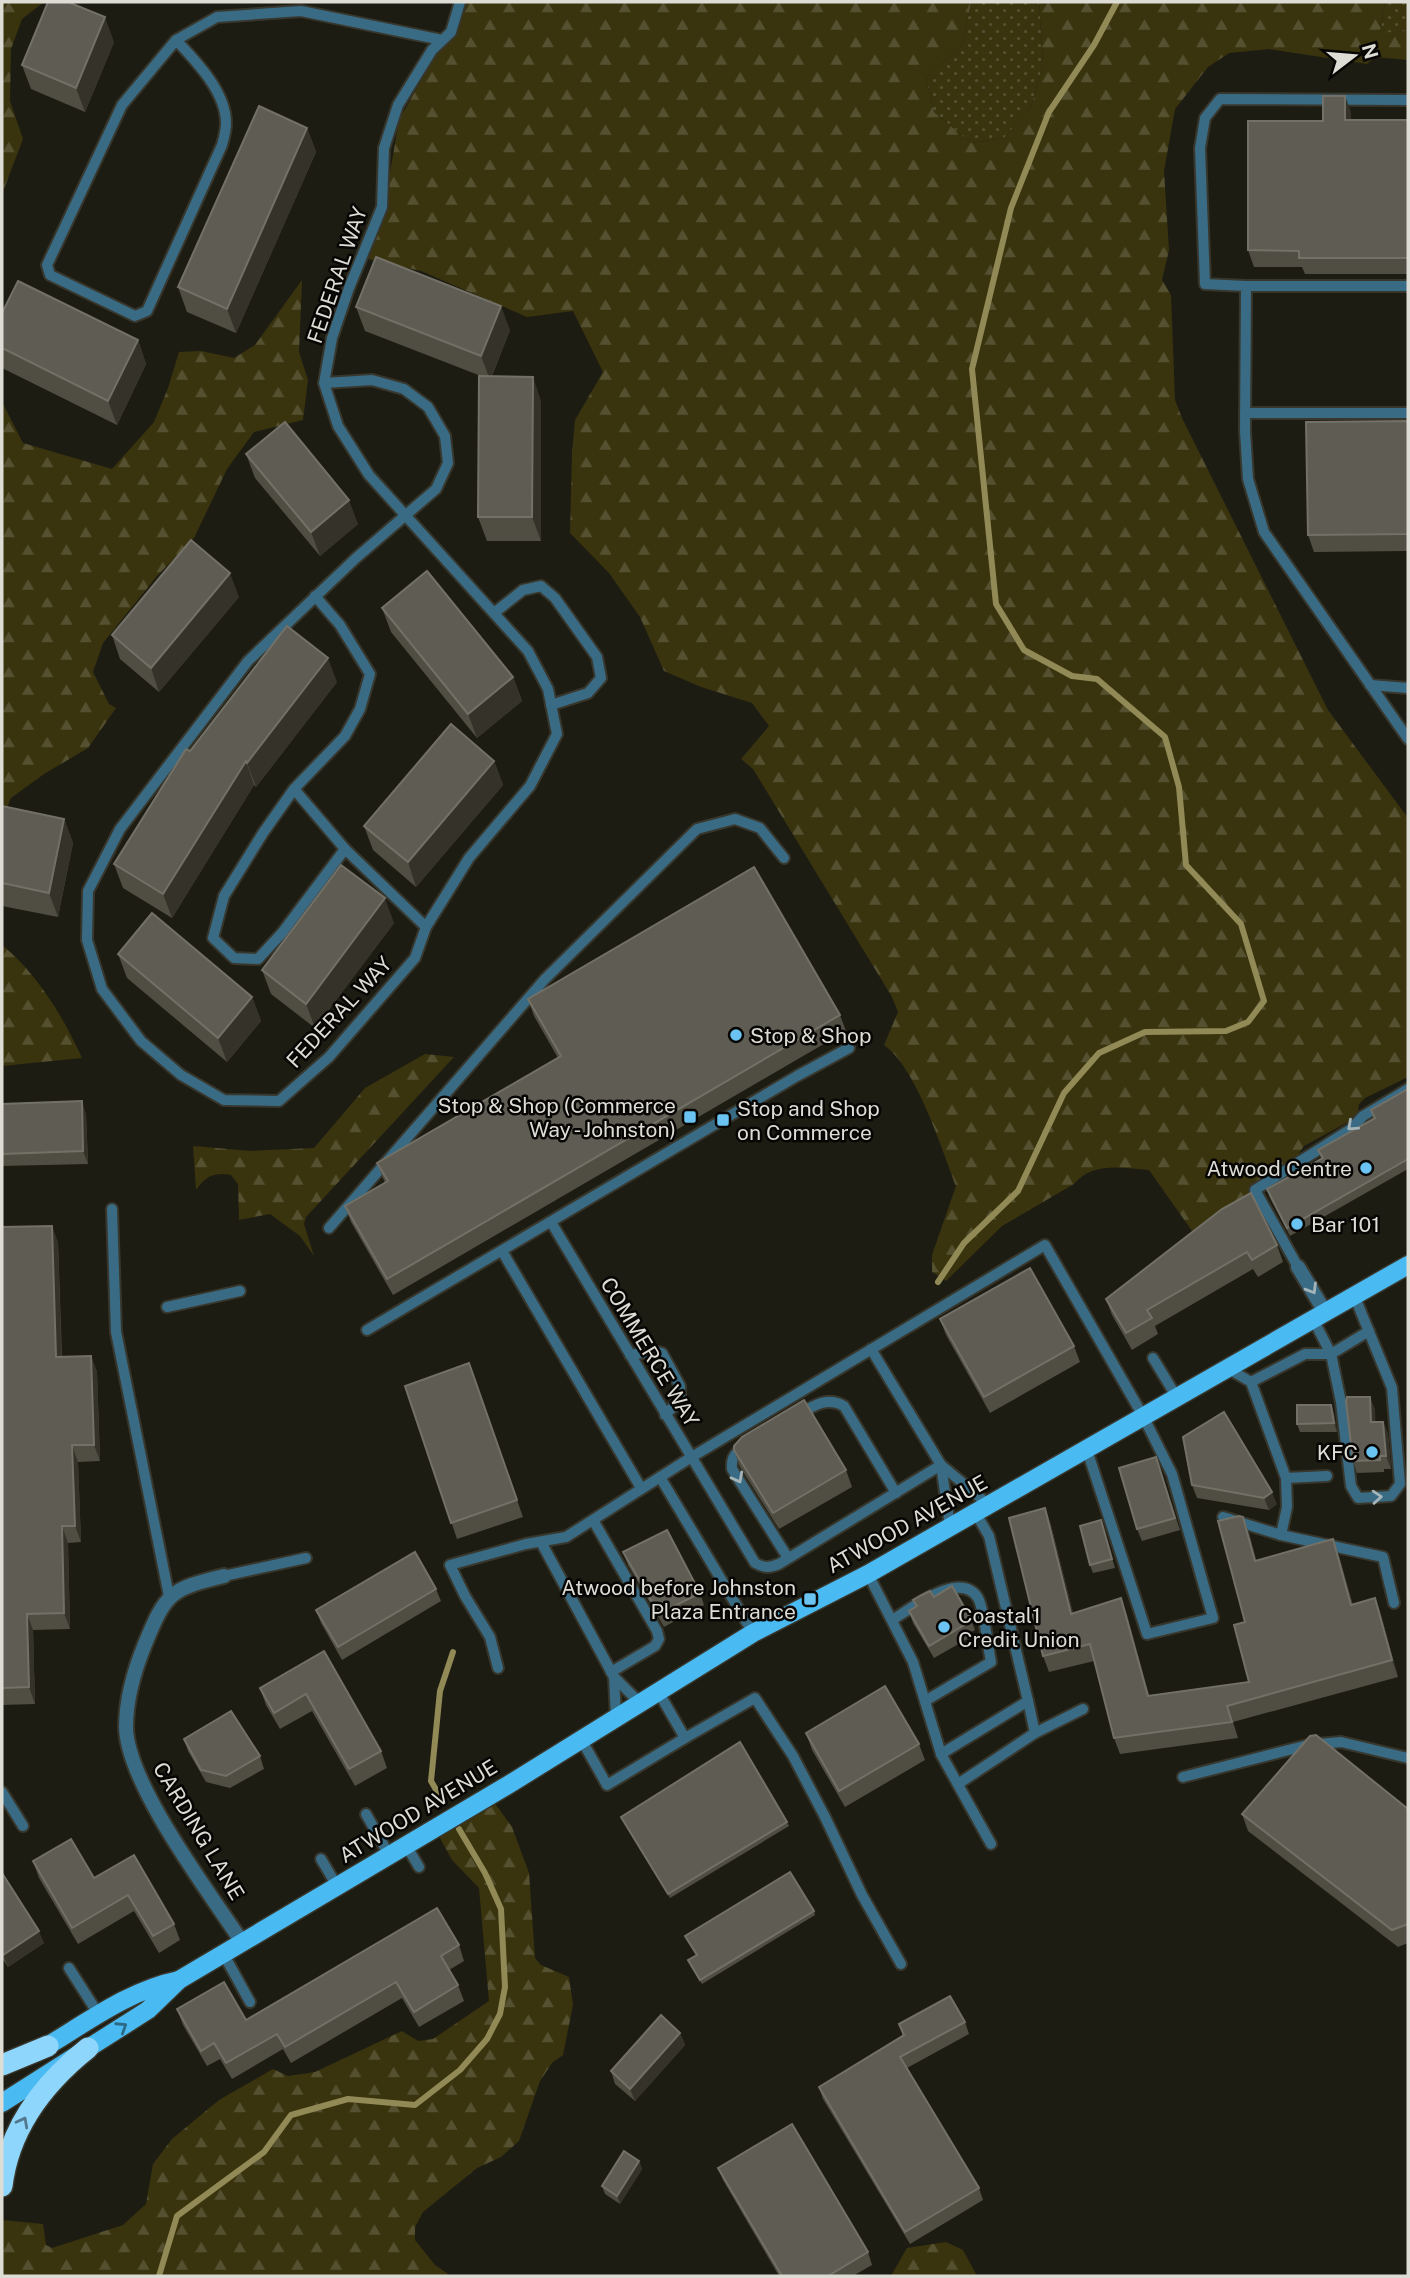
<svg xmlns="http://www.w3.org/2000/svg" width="1410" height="2278" font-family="'Public Sans',sans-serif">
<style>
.grass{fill:url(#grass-dots)}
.forest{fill:url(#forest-firs)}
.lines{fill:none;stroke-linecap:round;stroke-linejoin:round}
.stream{stroke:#918956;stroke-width:6}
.lane-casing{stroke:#38372d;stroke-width:14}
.street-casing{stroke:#38372d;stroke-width:18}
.primary-casing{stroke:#38372d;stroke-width:21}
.highway-casing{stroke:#38372d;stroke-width:24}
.lane{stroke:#396b84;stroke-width:10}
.street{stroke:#396b84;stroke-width:14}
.primary{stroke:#4abbf2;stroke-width:18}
.highway{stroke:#8fd6fd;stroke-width:21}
.wall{fill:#504e43}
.shaded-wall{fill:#353329}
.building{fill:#5f5d53;stroke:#737167;stroke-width:2}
.oneway{stroke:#a4b4b9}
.oneway2{stroke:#2c6a87}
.oneway3{stroke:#52788d}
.poi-dot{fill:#6ac3f1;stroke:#070604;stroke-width:2.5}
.labels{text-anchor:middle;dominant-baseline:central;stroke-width:5;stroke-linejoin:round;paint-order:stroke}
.street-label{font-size:21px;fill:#dddcd5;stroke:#070604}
.poi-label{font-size:21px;fill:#dddcd5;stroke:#070604;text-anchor:start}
</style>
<defs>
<pattern id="grass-dots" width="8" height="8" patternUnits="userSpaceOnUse" patternTransform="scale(1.75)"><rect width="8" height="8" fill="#39330e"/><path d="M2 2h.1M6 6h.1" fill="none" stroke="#555030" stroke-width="1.8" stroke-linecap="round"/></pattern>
<pattern id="forest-firs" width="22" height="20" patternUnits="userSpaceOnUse" patternTransform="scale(1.75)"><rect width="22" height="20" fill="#39330e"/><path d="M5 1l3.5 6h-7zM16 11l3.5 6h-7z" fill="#555030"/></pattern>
</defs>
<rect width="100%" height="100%" fill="#1d1c12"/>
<g class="grass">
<polygon points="971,2 1039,2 1043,64 1031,107 1004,138 971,143 934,112 926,78 963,43"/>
<polygon points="1385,2 1408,2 1408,31 1380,34"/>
</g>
<g class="forest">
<polygon points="2,2 44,2 22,19 11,49 10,101 23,139 2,194"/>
<path d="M465,2h506l-8,41 -37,35 8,34 37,31 33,-5 27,-31 12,-43 -4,-62h346l-5,31 28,-2v29l-33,-3 -8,7 -98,-15 -40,4 -21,14 -33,42 -11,62 5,79 -7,30 9,15 4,105 7,18 146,292 80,108v259l-43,21 -6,6 -2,13 -53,29 -13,19 -35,22 -25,26 -34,25 -48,-68c-26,-2 -56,-9 -75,14l-72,42 -56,55 -14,-9v-17l24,-69c-15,-39 -39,-117 -72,-141l14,-33 -6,-15 -139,-228 -12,-10 28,-33 -17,-23 -51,-16 -37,-16 -24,-54 -31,-44 -39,-40 2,-80 3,-33 28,-48 -30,-61 -46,6 -106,-46 -53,-12 13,-33 18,-106z"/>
<polygon points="302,280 299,352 308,380 303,420 254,432 227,469 194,538 157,576 103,643 93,672 109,704 116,708 88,748 44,774 11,798 2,819 2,402 23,443 112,469 154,422 168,388 179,352 201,351 234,358 255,345"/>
<path d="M2,945c34,27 62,73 80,113l-80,8z"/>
<path d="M425,1054l29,3 -148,160 -2,7 10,32 -14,-20 -30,-22 -31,6 -1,-36 -7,-9c-17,-3 -25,1 -35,15l-3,-44 58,5 63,-3 51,-60z"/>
<polygon points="488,1794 512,1827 529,1873 535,1958 541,1965 569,1977 573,2005 563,2055 552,2063 540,2081 519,2141 501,2157 477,2168 423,2212 415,2227 415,2240 435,2265 451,2276 3,2276 2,2220 43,2224 46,2245 52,2248 123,2225 146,2204 153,2164 172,2139 219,2100 273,2069 288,2076 315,2072 402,2031 418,2041 433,2039 489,2001 479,1888 452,1860 435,1829"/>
<polygon points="946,2242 963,2250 977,2276 891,2276 907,2248"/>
</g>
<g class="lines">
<g class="stream">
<polyline points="938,1282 964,1243 1018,1191 1064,1093 1099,1053 1145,1032 1226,1031 1248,1022 1264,1001 1241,924 1186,865 1179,787 1165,737 1097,679 1072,676 1024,650 996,604 972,369 1011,208 1049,112 1094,45 1117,2"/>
<polyline points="442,1800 431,1781 440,1691 453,1652"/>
<polyline points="159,2276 177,2216 264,2152 291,2115 348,2099 415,2105 460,2070 487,2039 500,2014 505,1987 501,1909 485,1873 459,1829"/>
</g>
<g class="lane-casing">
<g id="lane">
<path d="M176,40c20,21 50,52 50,83 0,7 -2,15 -4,22l-75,166 -12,5 -85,-41 -3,-10 75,-160 54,-65 41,-23 84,-6 141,29"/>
<polyline points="1408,100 1220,99 1205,118 1200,148 1205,284 1246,286 1245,431 1248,479 1264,532 1408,739"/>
<polyline points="1246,286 1408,286"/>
<polyline points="324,383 372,380 404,389 428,407 445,436 448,463 436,489 356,558 248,661 120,829 88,891 87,940 102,989 141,1041 181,1075 224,1100 279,1101 329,1057 415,958 426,927 469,858 530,786 557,734 548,689 528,651 369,475 338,426 324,383 332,338 349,288 382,207 384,148 398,105 432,50 451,32 460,2"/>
<polyline points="1245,413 1408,413"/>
<polyline points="494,613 523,590 541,586 555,598 597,657 601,678 588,693 551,705"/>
<polyline points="1370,685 1408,688"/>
<polyline points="294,789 345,849 282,933 258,959 234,958 213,938 224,896 263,833 294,789 345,736 360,709 370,674 340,625 315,596"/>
<polyline points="345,849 426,927"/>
<polyline points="112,1209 116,1332 169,1596"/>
<path d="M551,1222l204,341c9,5 14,5 24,1l162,-99"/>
<polyline points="329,1228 545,979 697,829 735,819 760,828 784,858"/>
<polyline points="502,1251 641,1488"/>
<polyline points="1298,1267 1255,1190 1351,1129 1363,1116 1408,1089"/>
<polyline points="167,1307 240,1291"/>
<polyline points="1313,1319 1331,1354 1341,1402 1351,1486 1358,1498 1391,1496 1400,1484 1392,1388 1354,1295"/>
<polyline points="367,1330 797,1076 849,1048"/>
<polyline points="871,1349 941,1465 989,1505"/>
<polyline points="630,1355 654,1351 662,1353 680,1386 680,1400 665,1415"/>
<polyline points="1153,1358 1176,1396"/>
<polyline points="1227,1368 1251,1382 1305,1354 1331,1354 1369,1331"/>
<polyline points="1251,1382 1286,1478 1327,1476"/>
<path d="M798,1415c15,-9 29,-19 46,-9l52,87"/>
<path d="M745,1447c-10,6 -14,10 -13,22l56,89"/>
<polyline points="941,1465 950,1526"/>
<polyline points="660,1477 753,1633"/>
<polyline points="1286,1478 1287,1507 1281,1535 1383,1557 1394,1603"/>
<polyline points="1223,1517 1281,1535"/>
<polyline points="593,1520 657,1631 659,1639 655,1646 611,1672"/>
<polyline points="541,1542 614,1677 640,1703"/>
<polyline points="868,1574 913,1662 941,1754 1028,1701 989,1536 975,1512"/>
<polyline points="224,1576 306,1558"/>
<path d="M892,1620c19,-11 68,-51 86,-22 6,10 10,50 13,64l-66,39"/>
<polyline points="498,1668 490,1637 465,1596 450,1565 526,1544 566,1537 690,1458 1045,1245 1143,1416 1172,1474 1213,1618 1147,1634 1086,1447"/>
<polyline points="614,1677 616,1717"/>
<polyline points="659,1693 685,1738 755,1698 793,1756 825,1817 862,1895 901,1964"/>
<polyline points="1035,1733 1083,1709"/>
<polyline points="581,1739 607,1785 685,1738"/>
<polyline points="941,1754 991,1844"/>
<polyline points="1183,1777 1308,1745 1341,1742 1408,1758"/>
<polyline points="958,1784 1035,1733 1028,1701"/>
<polyline points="2,1792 23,1826"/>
<polyline points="366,1814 389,1855"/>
<polyline points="406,1845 419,1867"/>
<polyline points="321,1859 337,1886"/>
<polyline points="223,1953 250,2002"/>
<polyline points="69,1968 99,2015"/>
</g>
</g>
<g class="street-casing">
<g id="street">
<polyline points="1298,1267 1325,1312"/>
<path d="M224,1576c-54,13 -58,17 -79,68 -11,27 -19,54 -19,83 1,57 83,165 116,215"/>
</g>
</g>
<g class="primary-casing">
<g id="primary">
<path d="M37,2052c45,-26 91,-62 142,-72"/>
<polyline points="2,2103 148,2010 179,1980 508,1785 753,1633 868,1574 1408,1265"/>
</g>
</g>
<g class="highway-casing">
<g id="highway">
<polyline points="2,2065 48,2046"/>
<path d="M2,2186c7,-58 42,-103 86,-138"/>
</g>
</g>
<use href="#lane" class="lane"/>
<use href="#street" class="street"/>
<use href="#primary" class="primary"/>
<use href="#highway" class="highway"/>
</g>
<g class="wall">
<polygon points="114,42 85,112 31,89 22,65"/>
<polygon points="1351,112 1351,120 1408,120 1408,274 1305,274 1302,267 1254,267 1248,250 1323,121"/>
<polygon points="307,128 316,152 236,333 187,312 178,287"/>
<polygon points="356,307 510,330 492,376 541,401 541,541 487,541 478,517 481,376 365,331"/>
<polygon points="2,313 138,340 146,364 117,425 2,368"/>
<polygon points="1408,421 1408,551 1314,552 1308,535"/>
<polygon points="246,454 358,524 320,556 255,478"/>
<polygon points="239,597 159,692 120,659 112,635"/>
<polygon points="382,608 513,677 522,701 477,738 391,632"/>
<polygon points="337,682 256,787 254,785 172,918 123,888 114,864 190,751"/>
<polygon points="494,761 503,785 416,887 373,850 364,826"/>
<polygon points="2,806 64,819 73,843 58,917 2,906"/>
<polygon points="394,923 315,1028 271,994 262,970"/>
<polygon points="118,954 252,997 261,1021 227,1062 127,978"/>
<polygon points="528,999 840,1015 846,1031 393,1295 351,1222 345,1206 385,1183 377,1163 558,1058 534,1016"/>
<polygon points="1408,1089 1408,1169 1290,1236 1270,1198 1267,1189 1321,1158 1318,1150 1374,1119 1371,1110"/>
<polygon points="2,1104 86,1114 88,1164 2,1166"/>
<polygon points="1222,1209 1277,1245 1283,1262 1258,1277 1253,1269 1155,1326 1158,1334 1132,1350 1112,1315 1106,1299"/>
<polygon points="2,1227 58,1242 62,1357 91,1356 97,1372 100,1461 78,1462 81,1542 68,1543 70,1629 33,1630 35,1704 2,1705"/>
<polygon points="940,1319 1074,1346 1080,1362 990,1413 946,1335"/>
<polygon points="469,1363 523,1517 457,1539 405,1386"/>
<polygon points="1331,1405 1334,1414 1337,1432 1300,1432 1297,1424"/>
<polygon points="1375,1409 1375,1422 1383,1422 1388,1434 1391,1469 1384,1469 1384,1472 1357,1473 1353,1461"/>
<polygon points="1183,1437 1277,1504 1269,1510 1197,1498 1192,1485"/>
<polygon points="734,1450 846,1470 852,1487 779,1529 740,1467"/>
<polygon points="1156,1457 1180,1530 1142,1541 1137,1529"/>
<polygon points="1045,1508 1051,1525 1073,1613 1121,1598 1127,1615 1149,1696 1249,1682 1245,1622 1249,1533 1256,1560 1339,1556 1353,1605 1375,1598 1381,1615 1398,1677 1233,1722 1238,1738 1120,1754 1114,1738 1094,1661 1049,1672 1043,1656"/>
<polygon points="1101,1520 1115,1568 1093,1573 1090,1565"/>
<polygon points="623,1552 700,1593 704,1605 664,1627 628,1565"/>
<polygon points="436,1589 441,1601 342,1660 321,1623 316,1610"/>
<polygon points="934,1597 970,1617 975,1630 969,1633 971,1637 934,1658 913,1623 909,1611 916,1607 913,1600"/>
<polygon points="324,1651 381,1751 387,1768 355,1786 312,1711 280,1729 266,1705 260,1688"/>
<polygon points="806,1733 919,1744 925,1760 845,1807 812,1750"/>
<polygon points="184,1739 260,1756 264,1769 230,1788 206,1782 188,1751"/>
<polygon points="1408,1809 1408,1943 1398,1947 1248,1831 1242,1814"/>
<polygon points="621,1817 787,1822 789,1826 670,1898"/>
<polygon points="134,1855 174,1924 180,1940 159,1953 134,1911 78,1944 39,1878 33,1861 94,1878"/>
<polygon points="2,1873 44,1943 8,1967 2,1958"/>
<polygon points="814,1911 815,1915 702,1984 690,1964 688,1960 696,1955 685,1936"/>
<polygon points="459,1945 464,1961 449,1970 458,1985 464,2001 419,2027 402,1998 291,2063 283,2049 232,2079 220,2059 207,2066 183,2025 177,2009 246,2020"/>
<polygon points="965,2022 969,2034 907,2068 979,2188 983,2200 910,2244 823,2099 819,2087 903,2036 899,2024"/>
<polygon points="680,2033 685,2045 635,2101 615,2084 611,2071"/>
<polygon points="639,2161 642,2169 620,2204 605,2194 602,2186"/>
<polygon points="718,2168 868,2252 872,2265 853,2276 779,2276 723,2180"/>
</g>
<g class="shaded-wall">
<polygon points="105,17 114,42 85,112 76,88"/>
<polygon points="1345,96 1351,112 1351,137 1345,120"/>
<polygon points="307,128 316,152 236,333 227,309"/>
<polygon points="501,306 510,330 490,380 481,356"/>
<polygon points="138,340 146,364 117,425 108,401"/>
<polygon points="533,377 541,401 541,541 532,517"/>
<polygon points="349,500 358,524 320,556 311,532"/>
<polygon points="230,573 239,597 159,692 151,668"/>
<polygon points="328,658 337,682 256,787 247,763"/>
<polygon points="513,677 522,701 477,738 468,714"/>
<polygon points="246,761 254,785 172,918 163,894"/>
<polygon points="494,761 503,785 416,887 408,862"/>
<polygon points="64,819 73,843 58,917 49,893"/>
<polygon points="385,898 394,923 315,1028 306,1004"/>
<polygon points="252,997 261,1021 227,1062 218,1038"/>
<polygon points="82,1101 86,1114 88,1164 83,1151"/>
<polygon points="52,1226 58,1242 62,1373 56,1357"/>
<polygon points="91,1356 97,1372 100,1461 94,1445"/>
<polygon points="1370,1397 1375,1409 1376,1435 1371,1422"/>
<polygon points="1331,1405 1334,1414 1337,1432 1334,1423"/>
<polygon points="1383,1422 1388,1434 1391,1469 1386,1456"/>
<polygon points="72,1445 78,1462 81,1542 75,1526"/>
<polygon points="1272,1492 1277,1504 1269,1510 1264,1498"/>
<polygon points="1045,1508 1051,1525 1077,1630 1071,1614"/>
<polygon points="1243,1517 1249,1533 1261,1577 1255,1561"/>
<polygon points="62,1526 68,1543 70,1629 64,1613"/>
<polygon points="1333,1539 1339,1556 1357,1621 1351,1605"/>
<polygon points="1121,1598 1127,1615 1154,1712 1148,1696"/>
<polygon points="1375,1598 1381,1615 1398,1677 1392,1660"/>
<polygon points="27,1614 33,1630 35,1704 29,1687"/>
<polygon points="39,1931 44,1943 8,1967 3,1955"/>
<polygon points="680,2033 685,2045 635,2101 630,2089"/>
<polygon points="639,2161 642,2169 620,2204 617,2196"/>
</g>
<g class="building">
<polygon points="48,2 68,2 105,17 76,88 22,65"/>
<polygon points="1323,96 1345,96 1345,120 1408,120 1408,258 1299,258 1299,251 1248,250 1248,121 1323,121"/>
<polygon points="259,106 307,128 227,309 178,287"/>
<polygon points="376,257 501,306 481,356 356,307"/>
<polygon points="18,281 138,340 108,401 2,348 2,313"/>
<polygon points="479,376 533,377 532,517 478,517"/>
<polygon points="1408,421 1408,534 1308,535 1306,422"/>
<polygon points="285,422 349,500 311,532 246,454"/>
<polygon points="191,540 230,573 151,668 112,635"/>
<polygon points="427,571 513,677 468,714 382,608"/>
<polygon points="287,626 328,658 247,763 246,761 163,894 114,864 186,749 190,751"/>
<polygon points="451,724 494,761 408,862 364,826"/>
<polygon points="2,806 64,819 49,893 2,883"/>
<polygon points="341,865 385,898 306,1004 262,970"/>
<polygon points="754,867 840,1015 387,1279 345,1206 388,1181 377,1163 561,1056 528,999"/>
<polygon points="152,913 252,997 218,1038 118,954"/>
<polygon points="1408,1089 1408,1159 1287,1228 1267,1189 1323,1158 1318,1150 1375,1118 1371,1110"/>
<polygon points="82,1101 83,1151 2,1154 2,1104"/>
<polygon points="1251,1193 1277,1245 1252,1260 1247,1252 1147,1310 1152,1318 1126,1333 1106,1299 1222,1209"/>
<polygon points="52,1226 56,1357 91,1356 94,1445 72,1445 75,1526 62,1526 64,1613 27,1614 29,1687 2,1688 2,1227"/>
<polygon points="1030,1268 1074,1346 984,1397 940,1319"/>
<polygon points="469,1363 517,1500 451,1523 405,1386"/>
<polygon points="1347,1397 1370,1397 1371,1422 1383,1422 1386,1456 1380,1456 1380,1460 1353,1461 1346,1401"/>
<polygon points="804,1400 846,1470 773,1513 734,1450 734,1446 742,1437"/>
<polygon points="1297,1405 1331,1405 1334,1423 1297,1424"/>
<polygon points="1224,1412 1272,1492 1264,1498 1192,1485 1183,1437"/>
<polygon points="1156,1457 1175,1518 1137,1529 1119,1468"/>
<polygon points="1045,1508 1071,1614 1121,1598 1148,1696 1249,1682 1234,1625 1245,1622 1218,1521 1239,1516 1243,1517 1255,1561 1333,1539 1351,1605 1375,1598 1392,1660 1227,1706 1232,1722 1114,1738 1090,1644 1043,1656 1009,1518"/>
<polygon points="1101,1520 1112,1559 1090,1565 1080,1526"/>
<polygon points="667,1530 700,1593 659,1614 623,1552"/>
<polygon points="415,1552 436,1589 338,1647 316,1610"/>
<polygon points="952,1586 970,1617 964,1621 966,1624 929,1646 909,1611 917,1606 913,1600 922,1595 930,1591 934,1597"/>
<polygon points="324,1651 381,1751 349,1769 306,1694 274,1713 260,1688"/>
<polygon points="885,1686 919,1744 839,1791 806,1733"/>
<polygon points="231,1711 260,1756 226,1776 201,1770 184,1739"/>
<polygon points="1316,1735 1408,1809 1408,1924 1392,1930 1242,1814 1310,1736"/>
<polygon points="740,1742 787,1822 668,1894 621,1817"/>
<polygon points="71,1839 94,1878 134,1855 174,1924 153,1936 128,1895 72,1928 33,1861"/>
<polygon points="790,1872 814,1911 700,1980 688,1960 697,1955 685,1936"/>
<polygon points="2,1873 39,1931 3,1955 2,1953"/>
<polygon points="437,1908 459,1945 441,1956 458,1985 414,2012 396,1982 285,2047 277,2034 226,2063 214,2043 201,2051 177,2009 224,1982 246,2020"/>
<polygon points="950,1996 965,2022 900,2057 979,2188 905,2232 819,2087 904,2035 899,2024"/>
<polygon points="661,2015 680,2033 630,2089 611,2071"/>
<polygon points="792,2124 868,2252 828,2276 782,2276 718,2168"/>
<polygon points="624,2151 639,2161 617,2196 602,2186"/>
</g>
<defs><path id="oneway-chevron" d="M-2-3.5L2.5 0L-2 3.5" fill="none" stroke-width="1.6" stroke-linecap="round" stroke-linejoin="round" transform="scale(1.75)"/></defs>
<g class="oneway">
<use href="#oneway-chevron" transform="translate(1352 1126) rotate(138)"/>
<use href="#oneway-chevron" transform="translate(1312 1289) rotate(59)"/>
<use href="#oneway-chevron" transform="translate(738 1478) rotate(62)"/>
<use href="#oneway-chevron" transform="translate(1377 1497) rotate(-4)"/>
</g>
<use class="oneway2" href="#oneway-chevron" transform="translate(122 2027) rotate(-33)"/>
<use class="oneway3" href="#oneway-chevron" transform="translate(23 2122) rotate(-62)"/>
<g class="poi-dot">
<circle cx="736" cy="1035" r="7"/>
<rect x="683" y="1110" width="14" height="14" rx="3.5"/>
<rect x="716" y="1113" width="14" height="14" rx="3.5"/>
<circle cx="1366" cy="1168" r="7"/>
<circle cx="1297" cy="1224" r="7"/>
<circle cx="1372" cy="1452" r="7"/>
<rect x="803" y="1592" width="14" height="14" rx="3.5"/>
<circle cx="944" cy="1627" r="7"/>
</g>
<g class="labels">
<g class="street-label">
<text transform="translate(337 275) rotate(-71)">FEDERAL WAY</text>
<text transform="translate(339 1012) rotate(-47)">FEDERAL WAY</text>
<text transform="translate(650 1352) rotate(59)">COMMERCE WAY</text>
<text transform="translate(907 1524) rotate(-29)">ATWOOD AVENUE</text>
<text transform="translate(418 1811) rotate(-31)">ATWOOD AVENUE</text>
<text transform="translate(199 1831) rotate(59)">CARDING LANE</text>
</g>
<g class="poi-label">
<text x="750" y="1035">Stop &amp; Shop</text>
<text x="676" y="1105" text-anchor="end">Stop &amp; Shop (Commerce<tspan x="676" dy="24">Way - Johnston)</tspan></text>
<text x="737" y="1108">Stop and Shop<tspan x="737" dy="24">on Commerce</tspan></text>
<text x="1352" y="1168" text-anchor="end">Atwood Centre</text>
<text x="1311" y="1224">Bar 101</text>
<text x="1358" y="1452" text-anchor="end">KFC</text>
<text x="796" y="1587" text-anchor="end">Atwood before Johnston<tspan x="796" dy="24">Plaza Entrance</tspan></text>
<text x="958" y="1615">Coastal1<tspan x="958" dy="24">Credit Union</tspan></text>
</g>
</g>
<rect width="1410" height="2278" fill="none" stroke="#dddcd5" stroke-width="7"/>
<g transform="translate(1354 56) rotate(74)" stroke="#070604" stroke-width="5" paint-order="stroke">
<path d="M0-5L12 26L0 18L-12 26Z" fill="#dddcd5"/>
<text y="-10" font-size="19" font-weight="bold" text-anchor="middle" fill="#dddcd5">N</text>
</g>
</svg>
